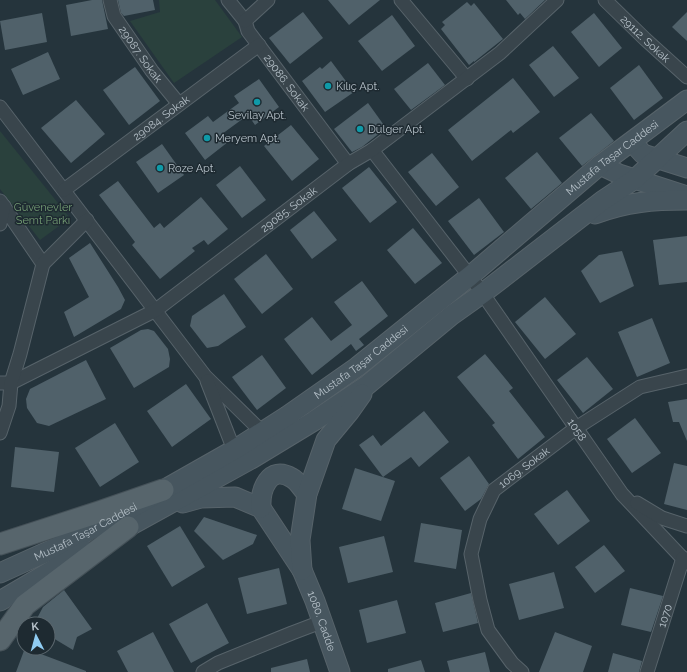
<svg xmlns="http://www.w3.org/2000/svg" width="687" height="672" font-family="Raleway,sans-serif">
<style>
.green{fill:#2a413d}
.building{fill:#50616a}
.lines{fill:none;stroke-linecap:round;stroke-linejoin:round}
.street-casing{stroke:#57636a;stroke-width:15}
.secondary-casing{stroke:#57636a;stroke-width:21}
.primary-casing{stroke:#455158;stroke-width:23}
.street{stroke:#39454c;stroke-width:13}
.secondary{stroke:#47565f;stroke-width:19}
.primary{stroke:#57656c;stroke-width:21}
.culture-dot{fill:#0f9aa8;stroke:#1e2a31;stroke-width:1.5}
.labels{text-anchor:middle;dominant-baseline:central;stroke-width:3;stroke-linejoin:round;paint-order:stroke}
.street-label{font-size:11px;fill:#b5c0c8;stroke:#1e2a31}
.poi-label{font-size:11px;fill:#b5c0c8;stroke:#1e2a31;text-anchor:start}
.park-label{font-size:11px;fill:#749c74;stroke:#1e2a31}
</style>
<rect width="100%" height="100%" fill="#25343c"/>
<g class="green">
<polygon points="159,0 215,0 242,37 174,83 130,21 160,12"/>
<polygon points="0,131 70,218 40,240 0,189"/>
</g>
<g class="building">
<polygon points="92,0 102,0 108,29 71,36 66,5"/>
<polygon points="118,0 153,0 155,10 124,16 121,13"/>
<polygon points="328,0 380,0 349,25"/>
<polygon points="506,0 545,0 525,19 520,13 518,15"/>
<polygon points="467,2 471,6 474,3 503,39 474,62 474,61 469,65 441,29 445,25 442,22"/>
<polygon points="303,12 323,38 290,64 269,38"/>
<polygon points="687,12 687,41 672,27"/>
<polygon points="42,13 47,42 5,50 0,21"/>
<polygon points="594,13 622,48 599,67 571,32"/>
<polygon points="392,15 415,46 382,71 358,41"/>
<polygon points="553,46 579,78 554,97 529,65"/>
<polygon points="48,52 60,79 23,95 11,69"/>
<polygon points="331,61 354,92 325,112 302,81 320,67 322,69"/>
<polygon points="428,63 445,85 411,110 394,89"/>
<polygon points="639,65 663,98 634,120 610,88"/>
<polygon points="135,67 160,101 129,125 103,90"/>
<polygon points="513,78 540,112 513,133 511,130 472,161 448,130"/>
<polygon points="259,79 279,107 255,125 248,115 222,134 228,142 205,160 185,133 208,116 213,122 239,103 234,96"/>
<polygon points="76,100 105,134 71,163 41,128"/>
<polygon points="368,103 386,128 362,147 352,152 334,129"/>
<polygon points="591,113 614,141 582,166 559,138"/>
<polygon points="291,125 319,159 292,181 264,146"/>
<polygon points="162,144 184,175 158,193 136,162"/>
<polygon points="537,152 562,183 531,209 505,178"/>
<polygon points="432,153 459,187 436,206 408,172"/>
<polygon points="240,166 266,200 242,218 216,185"/>
<polygon points="369,167 397,202 370,223 342,188"/>
<polygon points="118,181 154,228 160,223 164,228 201,197 228,229 208,245 204,240 192,248 195,251 160,279 132,245 135,242 99,195"/>
<polygon points="479,198 504,232 474,255 448,221"/>
<polygon points="314,211 337,240 312,259 290,230"/>
<polygon points="413,228 442,263 415,284 387,250"/>
<polygon points="687,236 687,282 659,285 653,240"/>
<polygon points="90,243 118,287 125,300 121,309 74,337 64,312 89,297 69,258"/>
<polygon points="622,251 634,286 600,303 581,271 599,255"/>
<polygon points="266,254 293,289 262,314 234,279"/>
<polygon points="362,281 388,316 359,339 364,345 356,351 351,344 312,375 284,339 312,317 331,341 352,325 334,302"/>
<polygon points="224,294 246,327 218,346 207,348 190,326 192,316"/>
<polygon points="545,297 576,334 545,359 515,322"/>
<polygon points="652,318 670,363 637,377 618,332"/>
<polygon points="148,329 154,331 168,349 170,359 169,367 134,388 110,348 141,330"/>
<polygon points="485,354 513,388 509,391 545,437 518,459 492,425 495,423 457,377"/>
<polygon points="262,355 286,388 257,410 232,377"/>
<polygon points="587,357 613,389 583,413 557,380"/>
<polygon points="86,360 106,399 49,426 37,423 27,408 26,399 30,389"/>
<polygon points="186,384 211,419 172,447 147,411"/>
<polygon points="687,399 687,441 679,422 673,422 668,402"/>
<polygon points="424,411 449,442 419,467 411,457 383,477 359,445 373,435 381,446"/>
<polygon points="635,418 661,453 632,473 607,439"/>
<polygon points="115,423 139,462 100,487 75,448"/>
<polygon points="15,447 59,452 54,492 11,487"/>
<polygon points="469,456 489,484 481,499 465,511 440,478"/>
<polygon points="674,463 687,466 687,510 664,504"/>
<polygon points="355,468 395,481 381,521 342,509"/>
<polygon points="567,490 590,521 558,545 534,514"/>
<polygon points="204,517 257,535 253,544 223,560 194,531"/>
<polygon points="421,523 462,530 456,569 414,562"/>
<polygon points="180,526 205,567 172,587 147,546"/>
<polygon points="384,536 393,572 348,583 339,547"/>
<polygon points="604,545 625,571 595,593 575,567"/>
<polygon points="279,568 287,604 247,614 238,578"/>
<polygon points="554,572 564,608 519,620 509,584"/>
<polygon points="630,588 663,596 651,632 621,625"/>
<polygon points="64,590 92,629 77,637 73,650 48,635 48,624 34,624 43,607"/>
<polygon points="471,593 478,623 443,632 435,603"/>
<polygon points="397,600 406,633 367,643 359,610"/>
<polygon points="207,603 229,643 191,663 169,624"/>
<polygon points="153,632 174,672 128,672 117,651"/>
<polygon points="555,632 592,646 583,672 539,672"/>
<polygon points="25,648 86,671 86,672 16,672"/>
<polygon points="485,652 490,672 450,672 447,661"/>
<polygon points="613,653 642,661 639,672 608,672"/>
<polygon points="307,659 310,672 271,672 271,668"/>
<polygon points="421,660 425,672 388,672 388,669"/>
</g>
<g class="lines">
<g class="street-casing">
<g id="street">
<path id="s1" d="M110,0l4,16 38,55 27,33"/>
<path id="s2" d="M228,0l17,21 3,10 100,133"/>
<polyline points="401,0 467,79"/>
<path id="s3" d="M605,0l40,39 42,38"/>
<polyline points="245,21 268,0"/>
<polyline points="0,107 205,376 261,431"/>
<path id="s4" d="M372,150l106,137 144,207 65,69"/>
<path id="s5" d="M64,190l195,-145"/>
<polyline points="0,201 43,264"/>
<polyline points="0,224 4,206"/>
<polyline points="207,381 234,450"/>
<path id="s6" d="M0,383h11l145,-73 192,-146 24,-14 128,-97 57,-53"/>
<polyline points="0,433 9,406 11,383 20,354 43,264 87,220"/>
<polyline points="637,503 662,518 687,526"/>
<polyline points="203,672 218,663 292,633 321,622"/>
<path id="s7" d="M522,672l-10,-9 -24,-33 -8,-30 -9,-46 9,-35 14,-29 82,-62 64,-41 47,-11"/>
<path id="s8" d="M647,672l36,-114"/>
</g>
</g>
<g class="secondary-casing">
<g id="secondary">
<polyline points="632,142 643,154 687,168"/>
<polyline points="600,165 619,174 684,195"/>
<path d="M595,214c31,-12 59,-14 92,-14"/>
<path id="s9" d="M183,503l18,-5 34,-1 26,11 41,62 13,31 25,71"/>
<path d="M261,508c-1,-18 8,-44 31,-30 6,3 10,11 15,16"/>
<polyline points="115,534 253,458 314,421 366,386 452,315 483,293 602,201 635,179 687,131"/>
<polyline points="302,570 300,540 307,494 326,440 350,411 362,394"/>
<path id="s10" d="M0,573l64,-29 73,-39 97,-55 53,-34 70,-49 113,-91 130,-111 87,-65"/>
<polyline points="0,601 85,551"/>
</g>
</g>
<g class="primary-casing">
<g id="primary">
<polyline points="0,544 99,512 163,490"/>
<polyline points="0,640 25,605 128,527"/>
</g>
</g>
<use href="#street" class="street"/>
<use href="#secondary" class="secondary"/>
<use href="#primary" class="primary"/>
</g>
<g class="culture-dot">
<circle cx="328" cy="86" r="4"/>
<circle cx="257" cy="102" r="4"/>
<circle cx="360" cy="129" r="4"/>
<circle cx="207" cy="138" r="4"/>
<circle cx="160" cy="168" r="4"/>
</g>
<g class="labels">
<g class="street-label">
<text stroke="none"><textPath href="#s3" startOffset="56">29112. Sokak</textPath></text>
<text stroke="none"><textPath href="#s1" startOffset="63">29087. Sokak</textPath></text>
<text stroke="none"><textPath href="#s2" startOffset="102">29086. Sokak</textPath></text>
<text stroke="none"><textPath href="#s5" startOffset="121">29084. Sokak</textPath></text>
<text stroke="none"><textPath href="#s10" startOffset="743">Mustafa Taşar Caddesi</textPath></text>
<text stroke="none"><textPath href="#s6" startOffset="340">29085. Sokak</textPath></text>
<text stroke="none"><textPath href="#s10" startOffset="419">Mustafa Taşar Caddesi</textPath></text>
<text stroke="none"><textPath href="#s4" startOffset="347">1058</textPath></text>
<text stroke="none"><textPath href="#s7" startOffset="238">1069. Sokak</textPath></text>
<text stroke="none"><textPath href="#s10" startOffset="95">Mustafa Taşar Caddesi</textPath></text>
<text stroke="none"><textPath href="#s8" startOffset="59">1070</textPath></text>
<text stroke="none"><textPath href="#s9" startOffset="210">1080. Cadde</textPath></text>
</g>
<g class="poi-label">
<text x="336" y="86">Kılıç Apt.</text>
<text x="257" y="115" text-anchor="middle">Sevilay Apt.</text>
<text x="368" y="129">Dülger Apt.</text>
<text x="215" y="138">Meryem Apt.</text>
<text x="168" y="168">Roze Apt.</text>
</g>
<g class="park-label">
<text x="43" y="207">Güvenevler<tspan x="43" dy="13">Semt Parkı</tspan></text>
</g>
</g>
<g transform="translate(36 636) rotate(354)"><circle r="19" fill="#1e2a31" stroke="#5a666d"/>
<path d="M0-3L7 15L0 10L-7 15Z" fill="#90ccf2"/>
<text y="-6" font-size="11" font-weight="bold" text-anchor="middle" fill="#b5c0c8">K</text>
</g>
</svg>
